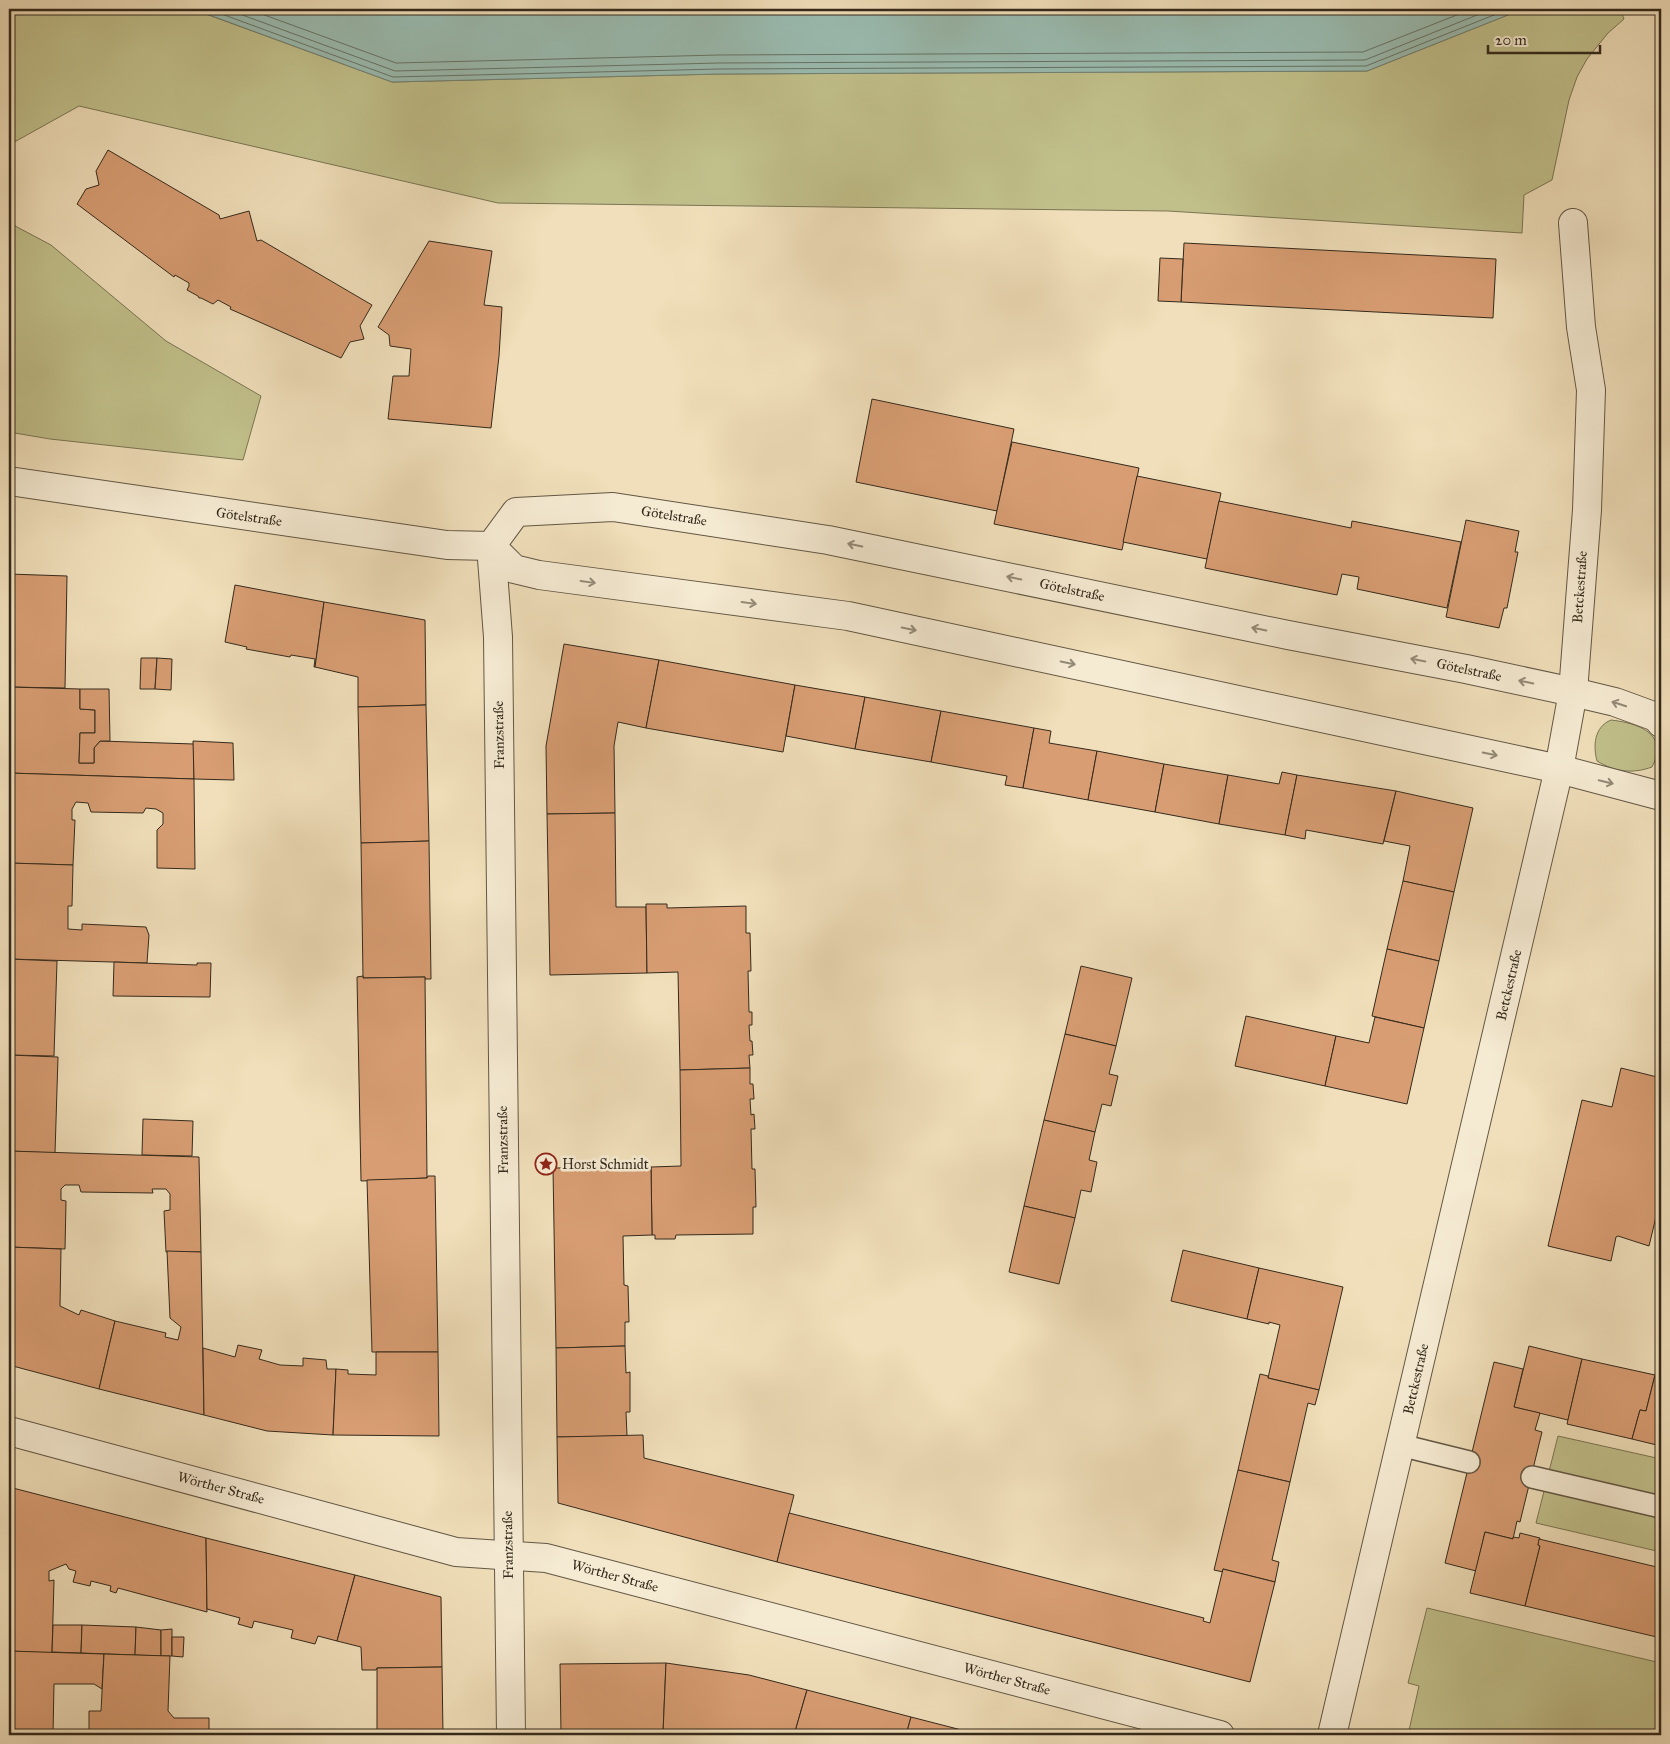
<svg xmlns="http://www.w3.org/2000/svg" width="1670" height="1744" font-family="'IM FELL Great Primer',serif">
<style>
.green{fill:#c1c08b;stroke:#7a7554}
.water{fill:#9abcb1;stroke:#718275}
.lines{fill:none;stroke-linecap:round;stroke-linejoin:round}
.shore{stroke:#677366;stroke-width:1}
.building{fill:#d89d73;stroke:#342a1c}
.service-casing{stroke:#635744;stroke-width:24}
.minor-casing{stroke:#635744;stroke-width:30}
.service{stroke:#f5ead2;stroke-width:21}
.minor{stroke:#f5ead2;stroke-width:28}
.oneway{stroke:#948a77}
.labels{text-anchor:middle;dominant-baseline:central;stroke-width:5;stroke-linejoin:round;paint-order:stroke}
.street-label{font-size:14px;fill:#342a1c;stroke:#f5ead2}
.poi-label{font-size:14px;fill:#342a1c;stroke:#f5ead2;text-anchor:start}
</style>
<rect width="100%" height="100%" fill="#f0dfba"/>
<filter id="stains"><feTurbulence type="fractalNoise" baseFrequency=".004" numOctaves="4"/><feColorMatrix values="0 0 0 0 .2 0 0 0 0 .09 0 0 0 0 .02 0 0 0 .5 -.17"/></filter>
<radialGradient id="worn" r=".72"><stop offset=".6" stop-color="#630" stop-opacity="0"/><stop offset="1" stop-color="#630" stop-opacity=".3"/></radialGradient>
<g class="green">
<polygon points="9,9 192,9 392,82 719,74 1367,71 1523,9 1620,9 1624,19 1608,33 1587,59 1577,77 1569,100 1552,180 1524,195 1522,233 1168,211 498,203 79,106 9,145"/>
<polygon points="9,221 17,227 51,245 166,341 261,396 243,460 50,439 9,432"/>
<path d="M1611,720c26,3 59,13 41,47 -19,7 -37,5 -55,-6 -4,-15 -3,-34 14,-41z"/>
<polygon points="1558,1436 1661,1459 1661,1552 1536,1523"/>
<polygon points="1427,1608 1661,1663 1661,1735 1408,1735 1419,1686 1408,1683"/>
</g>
<polygon class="water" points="193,9 1523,9 1367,71 719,74 392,82"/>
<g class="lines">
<g class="shore">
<polyline points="208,9 393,77 719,69 1366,66 1509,9"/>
<polyline points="226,9 395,71 719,63 1365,60 1492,9"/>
<polyline points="248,9 396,63 719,55 1363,52 1472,9"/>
</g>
</g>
<g class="building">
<polygon points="108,150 219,215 220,219 249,211 257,241 261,240 372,305 360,326 364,339 350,342 341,358 230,309 231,307 218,300 213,304 201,298 199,298 198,296 187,290 189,286 189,283 175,275 174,277 77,204 86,189 99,185 96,171"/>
<polygon points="429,241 492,251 484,305 502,307 499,356 491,428 388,419 393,376 409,376 411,349 390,346 389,335 378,327"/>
<polygon points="1184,243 1496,259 1493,318 1181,302"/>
<polygon points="1160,258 1183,259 1181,302 1158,301"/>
<polygon points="872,399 1014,429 997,511 856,482"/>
<polygon points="1012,442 1139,468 1122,550 994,524"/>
<polygon points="1137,476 1221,493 1207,559 1123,542"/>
<polygon points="1219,501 1351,528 1352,521 1461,542 1447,608 1357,589 1359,577 1342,574 1337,595 1205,568"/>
<polygon points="1466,520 1519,531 1515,552 1518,552 1507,608 1504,608 1499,628 1446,617"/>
<polygon points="9,574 67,576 65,688 9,687"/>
<polygon points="235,585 324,602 315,667 314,667 315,659 291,655 290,657 246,649 247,647 225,642"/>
<polygon points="324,602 425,620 426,705 358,707 358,677 315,667"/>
<polygon points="564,644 659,660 646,728 618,722 614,746 615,813 547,814 546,746"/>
<polygon points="141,658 157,658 155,689 140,689"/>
<polygon points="157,658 172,659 171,690 155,689"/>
<polygon points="659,660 795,685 783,752 646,728"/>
<polygon points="795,685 865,697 855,749 786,736"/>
<polygon points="9,687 80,689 80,709 95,710 95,733 80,733 79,763 94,763 94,748 100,741 194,744 194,779 9,773"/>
<polygon points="80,689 109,689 110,741 100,741 94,748 94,763 79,763 80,733 95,733 95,710 80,709"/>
<polygon points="865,697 941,711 931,762 855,749"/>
<polygon points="426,705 429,841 361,843 358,707"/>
<polygon points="941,711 1034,728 1023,788 1005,785 1007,776 931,762"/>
<polygon points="1034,728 1051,731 1049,743 1097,751 1088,800 1023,788"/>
<polygon points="193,741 233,743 234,780 194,779"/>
<polygon points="1097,751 1164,764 1155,812 1088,800"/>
<polygon points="1164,764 1228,775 1219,824 1155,812"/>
<polygon points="1282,772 1297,775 1285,835 1219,824 1228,775 1279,784"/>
<polygon points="9,773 194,779 195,869 157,868 157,830 163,824 163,813 156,809 146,808 143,813 91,812 88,803 76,802 72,809 72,820 75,820 73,865 9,863"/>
<polygon points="1297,775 1396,791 1383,844 1306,830 1305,839 1285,835"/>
<polygon points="1396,791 1473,808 1454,892 1403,881 1410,846 1384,841"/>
<polygon points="615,813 616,907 646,907 647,973 550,975 547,814"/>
<polygon points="429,841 431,979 425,979 425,977 363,978 361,843"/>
<polygon points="9,863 73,865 72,906 68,906 68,929 82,930 82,924 146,927 149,935 147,963 9,959"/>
<polygon points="1403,881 1454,892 1439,961 1387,949"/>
<polygon points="646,904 667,904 667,908 746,906 746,933 750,933 751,971 748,971 749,1012 752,1012 752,1025 749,1025 750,1041 752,1041 753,1055 749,1055 750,1068 680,1070 678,972 647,973"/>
<polygon points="1387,949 1439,961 1424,1028 1372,1016"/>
<polygon points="9,959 57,961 54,1056 9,1055"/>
<polygon points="114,962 197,965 197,963 211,963 210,997 113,996"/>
<polygon points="1081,966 1132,978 1116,1046 1065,1034"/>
<polygon points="363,976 363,978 425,977 427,1178 361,1181 357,977"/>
<polygon points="1246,1016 1336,1036 1325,1086 1235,1066"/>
<polygon points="1375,1017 1424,1028 1407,1104 1325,1086 1336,1036 1369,1043"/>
<polygon points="1065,1034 1116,1046 1109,1074 1118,1076 1111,1106 1102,1104 1095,1132 1044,1120"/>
<polygon points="9,1055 58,1057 55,1153 9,1151"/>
<polygon points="750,1068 750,1084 753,1084 754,1099 750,1099 751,1115 754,1114 755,1129 751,1129 752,1169 755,1169 756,1207 753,1207 753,1234 676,1235 675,1239 655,1239 655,1235 652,1235 651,1167 681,1166 680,1070"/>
<polygon points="1621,1068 1661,1078 1661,1196 1649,1246 1618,1236 1616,1237 1611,1261 1548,1246 1582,1100 1612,1107"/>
<polygon points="143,1119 193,1121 192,1156 142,1155"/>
<polygon points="1044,1120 1095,1132 1089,1160 1097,1162 1091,1192 1081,1190 1075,1218 1024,1206"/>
<polygon points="9,1151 199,1157 201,1252 166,1252 164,1211 170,1210 170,1194 166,1189 152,1189 153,1193 81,1192 79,1185 65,1185 61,1189 61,1200 66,1201 65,1249 9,1247"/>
<polygon points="651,1167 652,1235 623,1236 624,1285 628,1286 629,1322 625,1322 625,1346 556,1348 553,1168"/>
<polygon points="428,1176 435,1176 438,1352 372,1352 367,1180 427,1178"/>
<polygon points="1024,1206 1075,1218 1059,1284 1009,1272"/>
<polygon points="9,1247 61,1249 60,1306 79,1315 81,1310 115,1321 99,1389 9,1365"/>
<polygon points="1183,1250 1259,1268 1247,1319 1171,1301"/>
<polygon points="167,1251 201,1252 204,1415 99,1389 115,1321 166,1333 165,1337 178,1340 181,1327 170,1318"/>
<polygon points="1259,1268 1343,1287 1319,1390 1268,1378 1280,1325 1269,1322 1269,1324 1247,1319"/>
<polygon points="238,1345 262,1350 259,1359 280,1365 303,1366 303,1358 326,1360 327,1369 336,1369 333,1435 267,1431 204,1415 203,1348 235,1357"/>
<polygon points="625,1346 626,1373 630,1372 630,1412 626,1412 627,1436 557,1437 556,1348"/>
<polygon points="1529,1346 1582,1359 1568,1420 1514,1407"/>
<polygon points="376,1352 438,1352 439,1436 333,1435 336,1369 348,1370 348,1374 376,1375"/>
<polygon points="1582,1359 1655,1375 1646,1411 1640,1410 1632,1439 1567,1424"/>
<polygon points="1494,1362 1523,1369 1514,1407 1540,1413 1535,1430 1542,1432 1520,1522 1517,1521 1513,1539 1485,1532 1476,1571 1445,1563"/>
<polygon points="1260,1374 1268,1376 1268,1378 1319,1390 1315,1405 1308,1403 1290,1482 1238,1470"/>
<polygon points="1655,1375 1661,1377 1661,1446 1632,1439 1640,1410 1646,1411"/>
<polygon points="643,1435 644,1458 794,1495 777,1562 558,1503 557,1437"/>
<polygon points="1238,1470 1290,1482 1272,1560 1279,1562 1275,1582 1223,1569 1223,1572 1214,1570"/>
<polygon points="9,1487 206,1538 207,1612 118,1588 116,1593 110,1591 111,1586 91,1581 90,1586 73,1582 76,1571 69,1569 66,1564 49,1571 49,1581 54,1580 52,1653 9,1651"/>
<polygon points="789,1513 1204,1618 1203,1621 1210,1623 1223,1569 1275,1582 1250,1682 777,1562"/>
<polygon points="1485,1532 1513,1539 1513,1537 1519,1538 1520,1533 1540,1538 1538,1545 1540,1546 1525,1606 1470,1593"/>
<polygon points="206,1538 355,1575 337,1641 318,1636 315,1644 291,1638 293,1630 254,1621 252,1628 238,1624 240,1618 207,1609"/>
<polygon points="1539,1539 1661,1568 1661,1638 1525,1606 1540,1546 1538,1545"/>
<polygon points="355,1575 441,1597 442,1667 377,1668 376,1670 362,1670 361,1647 337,1641"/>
<polygon points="53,1625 82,1625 81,1653 52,1652"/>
<polygon points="82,1625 136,1627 135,1655 81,1653"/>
<polygon points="136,1627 161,1630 161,1656 135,1655"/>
<polygon points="172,1629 172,1656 161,1656 161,1630"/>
<polygon points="172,1637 184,1637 183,1657 172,1656"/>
<polygon points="9,1651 104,1654 102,1689 94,1684 54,1684 53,1735 9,1735"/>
<polygon points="104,1654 170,1656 168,1711 174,1718 209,1718 209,1735 89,1735 89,1711 101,1711"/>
<polygon points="666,1663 663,1733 632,1733 632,1735 561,1735 560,1664"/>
<polygon points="666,1663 749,1675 807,1690 794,1735 682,1735 663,1733"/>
<polygon points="442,1667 443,1735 377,1735 377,1668"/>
<polygon points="807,1690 911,1717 906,1735 794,1735"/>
<polygon points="911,1717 981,1735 906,1735"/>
</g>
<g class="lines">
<g class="service-casing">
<g id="service">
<polyline points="1400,1445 1469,1462"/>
<polyline points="1532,1477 1661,1507"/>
</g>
</g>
<g class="minor-casing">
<g id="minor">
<polyline points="9,481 447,545 491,546 514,569 539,575 848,616 1559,769 1661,796"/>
<polyline points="491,546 516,512 613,507 828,540 1288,635 1466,669 1573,692 1615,702 1656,717 1661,723"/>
<polyline points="491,546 498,637 511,1735"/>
<polyline points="9,1431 456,1552 546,1558 1220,1735"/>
<polyline points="1332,1735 1559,769 1573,692 1587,510 1591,390 1581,327 1573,223"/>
</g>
</g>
<use href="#service" class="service"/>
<use href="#minor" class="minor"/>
</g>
<defs><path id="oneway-shaft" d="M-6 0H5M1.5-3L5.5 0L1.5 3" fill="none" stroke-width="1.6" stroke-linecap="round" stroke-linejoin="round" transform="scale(1.25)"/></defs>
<g class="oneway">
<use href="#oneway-shaft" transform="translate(855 545) rotate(-168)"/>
<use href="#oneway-shaft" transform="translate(1014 578) rotate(-168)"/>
<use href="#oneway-shaft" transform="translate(588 582) rotate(8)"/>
<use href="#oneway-shaft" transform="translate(749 603) rotate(8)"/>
<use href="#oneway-shaft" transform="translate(909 629) rotate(12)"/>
<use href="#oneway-shaft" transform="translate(1259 629) rotate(-168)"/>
<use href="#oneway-shaft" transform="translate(1418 660) rotate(-169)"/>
<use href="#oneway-shaft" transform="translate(1068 663) rotate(12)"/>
<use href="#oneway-shaft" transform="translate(1526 682) rotate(-168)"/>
<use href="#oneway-shaft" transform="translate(1619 704) rotate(-162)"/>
<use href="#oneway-shaft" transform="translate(1490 754) rotate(12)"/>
<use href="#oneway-shaft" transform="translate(1606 782) rotate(14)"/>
</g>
<defs>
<g id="sight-ring" transform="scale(1.125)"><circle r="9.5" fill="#f5ead2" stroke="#8f2418" stroke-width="1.5"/><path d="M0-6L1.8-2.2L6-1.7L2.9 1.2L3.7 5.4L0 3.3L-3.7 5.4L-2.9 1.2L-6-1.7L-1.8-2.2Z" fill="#8f2418"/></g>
</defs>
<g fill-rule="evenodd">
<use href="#sight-ring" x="546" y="1164"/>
</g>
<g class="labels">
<g class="street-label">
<text transform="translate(674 516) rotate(9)">Götelstraße</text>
<text transform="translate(249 517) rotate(8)">Götelstraße</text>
<text transform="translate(1580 587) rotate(-86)">Betckestraße</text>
<text transform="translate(1072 590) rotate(12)">Götelstraße</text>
<text transform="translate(1469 670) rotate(12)">Götelstraße</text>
<text transform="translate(499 735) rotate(-91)">Franzstraße</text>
<text transform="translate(1509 985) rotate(-77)">Betckestraße</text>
<text transform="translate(503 1140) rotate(-91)">Franzstraße</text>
<text transform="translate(1416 1379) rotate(-77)">Betckestraße</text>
<text transform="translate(221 1488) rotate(15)">Wörther Straße</text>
<text transform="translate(508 1545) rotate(-91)">Franzstraße</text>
<text transform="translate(615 1576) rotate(15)">Wörther Straße</text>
<text transform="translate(1007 1679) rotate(15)">Wörther Straße</text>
</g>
<g class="poi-label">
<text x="562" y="1164">Horst Schmidt</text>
</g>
</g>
<rect width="1670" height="1744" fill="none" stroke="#f0dfba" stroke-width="30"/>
<rect x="10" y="10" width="1650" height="1724" fill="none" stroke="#342a1c" stroke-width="2.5"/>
<rect x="15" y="15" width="1640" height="1714" fill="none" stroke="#342a1c"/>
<path d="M1488 45v8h112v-8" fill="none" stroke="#342a1c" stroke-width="2.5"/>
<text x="1495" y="45" font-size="15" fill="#342a1c" stroke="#f5ead2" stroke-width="4" paint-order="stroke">20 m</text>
<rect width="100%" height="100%" filter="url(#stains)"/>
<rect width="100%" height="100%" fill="url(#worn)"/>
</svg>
